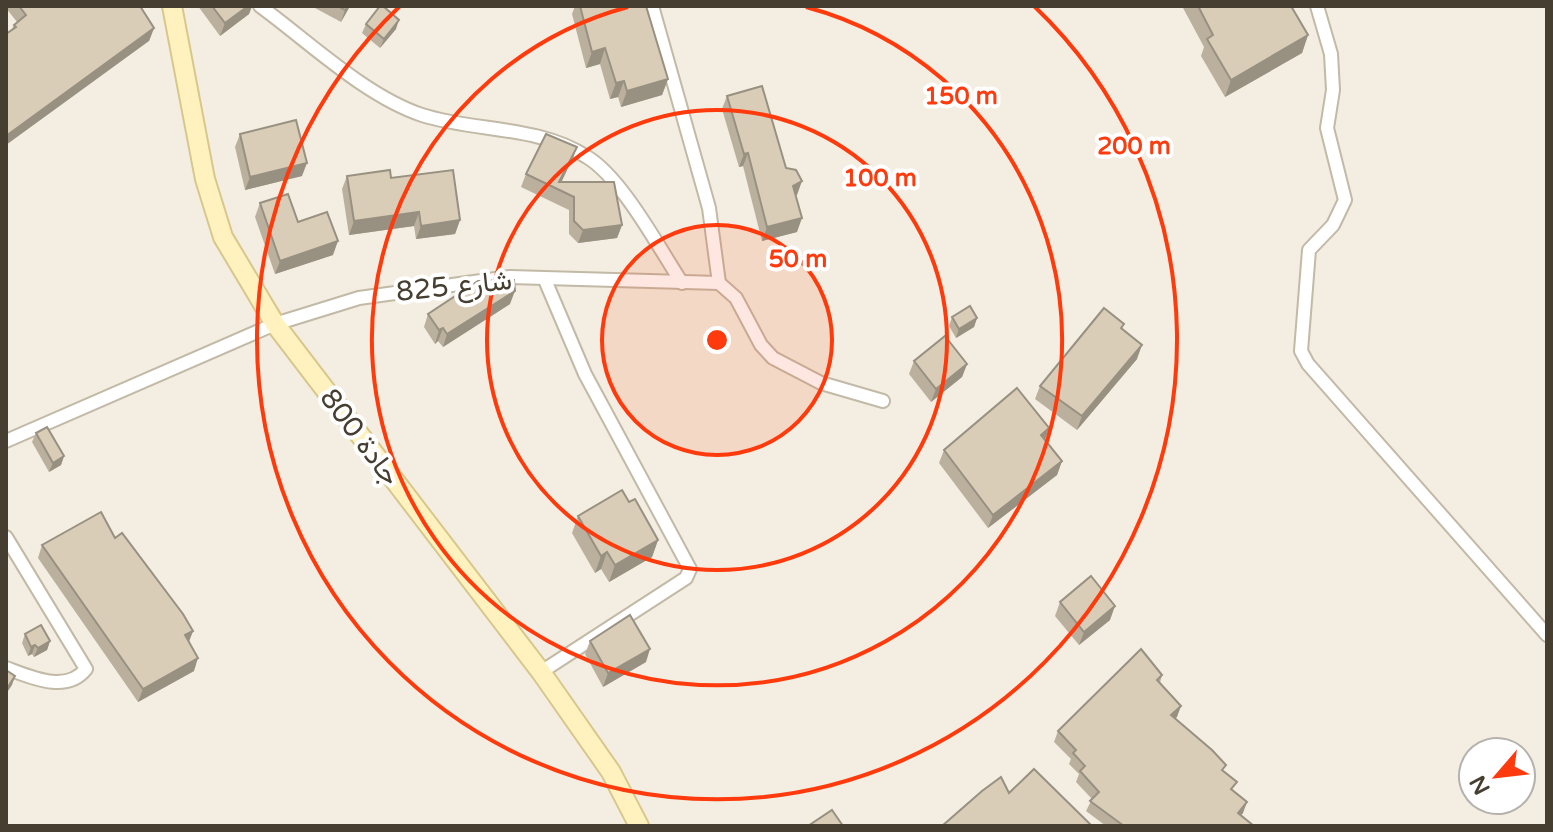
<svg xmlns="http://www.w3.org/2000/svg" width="1553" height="832" font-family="'Varela Round',Vazirmatn,sans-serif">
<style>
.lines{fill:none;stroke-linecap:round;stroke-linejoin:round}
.street-casing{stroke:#c2b9a6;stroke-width:16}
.secondary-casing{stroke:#d8c78b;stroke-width:22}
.street{stroke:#fff;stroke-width:12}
.secondary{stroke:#fff2bf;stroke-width:18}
.wall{fill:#bbb09e}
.shaded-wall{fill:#989081}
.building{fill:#d9cdb8;stroke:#989081;stroke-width:2}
.ring{fill:none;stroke:#ff3a0c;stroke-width:4}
.labels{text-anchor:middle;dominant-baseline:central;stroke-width:8;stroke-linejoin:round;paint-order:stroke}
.street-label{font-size:28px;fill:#453e31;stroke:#fff}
.centre{fill:#ff3a0c;stroke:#fff;stroke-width:4}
.ring-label{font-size:24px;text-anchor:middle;font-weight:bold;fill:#ff3a0c;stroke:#fff;stroke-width:8;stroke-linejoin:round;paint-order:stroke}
</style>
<rect width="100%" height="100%" fill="#f3eee1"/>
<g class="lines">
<g class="street-casing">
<g id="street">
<path d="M260,6c48,35 105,90 162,109 53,17 116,10 165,42 35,21 72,91 95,126"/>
<polyline points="652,6 709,208 719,283"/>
<polyline points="1317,6 1331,54 1333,90 1327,128 1345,200 1333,225 1309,250 1301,351 1308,364 1547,635"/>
<polyline points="6,441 275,324 359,298 510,277 719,283 736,298 761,345 773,358 821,383 883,401"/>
<path d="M6,537l80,132c-20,25 -55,8 -80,-1"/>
<polyline points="541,672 686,578 690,569 585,374 545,280"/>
</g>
</g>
<g class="secondary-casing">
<polyline id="secondary" points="172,6 205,179 223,237 275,324 541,672 611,772 639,826"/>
</g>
<use href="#street" class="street"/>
<use href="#secondary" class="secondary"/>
</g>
<g class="wall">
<polygon points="6,6 140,6 154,28 149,41 12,29 14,25 17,22 6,8"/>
<polygon points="198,6 252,6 249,14 220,36"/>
<polygon points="316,6 350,6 341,22 315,8"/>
<polygon points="575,6 646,6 668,79 662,95 621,107 618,97 610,99 600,64 586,68 572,14"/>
<polygon points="1182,6 1291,6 1308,35 1302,53 1225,97 1201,56 1204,47"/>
<polygon points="366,24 396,29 380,48 362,33"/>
<polygon points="727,96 786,168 797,195 796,195 797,232 762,241 743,166 739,167 722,109"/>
<polygon points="240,134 302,176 245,190 235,147"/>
<polygon points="577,147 561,182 622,225 617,238 578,243 569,234 569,210 521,187 526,174"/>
<polygon points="347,176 391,178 460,220 455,234 416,239 414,226 349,235 342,189"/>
<polygon points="260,203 298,222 333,255 275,274 255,217"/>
<polygon points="510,304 443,347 438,341 435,344 424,327 428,314"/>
<polygon points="952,317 977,318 974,327 956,338 949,326"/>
<polygon points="1124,324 1122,329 1137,359 1077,430 1035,399 1040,386"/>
<polygon points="914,361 967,364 962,377 931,402 909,374"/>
<polygon points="1049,428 1045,440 1062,461 1057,475 988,528 939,463 944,450"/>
<polygon points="36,433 64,456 61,465 49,472 32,442"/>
<polygon points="629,502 658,540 652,557 609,582 601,569 595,573 572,533 578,516"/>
<polygon points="115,538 193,631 189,641 194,671 138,702 38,558 42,545"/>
<polygon points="1060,602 1110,620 1079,645 1055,616"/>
<polygon points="25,634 50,641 47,650 34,657 32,654 28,656 22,643"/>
<polygon points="590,641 646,662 603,687 585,654"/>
<polygon points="1162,675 1160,683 1177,717 1175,718 1223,771 1243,813 1241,815 1254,826 1106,826 1086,811 1092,799 1076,782 1079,774 1069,764 1071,759 1054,742 1058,731"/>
</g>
<g class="shaded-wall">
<polygon points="248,6 252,6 249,14 220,36 225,23"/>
<polygon points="348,6 350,6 341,22 345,10"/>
<polygon points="399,20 396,29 380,48 384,39"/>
<polygon points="154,28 149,41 6,145 6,136"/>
<polygon points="1308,35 1302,53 1225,97 1231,80"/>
<polygon points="605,48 600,64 586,68 592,52"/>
<polygon points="668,79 662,95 621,107 627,91"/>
<polygon points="624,81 618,97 610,99 616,83"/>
<polygon points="577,147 572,160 558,189 559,182"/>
<polygon points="748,153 743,166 739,167 744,154"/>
<polygon points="307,163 302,176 245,190 250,177"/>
<polygon points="802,181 797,195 788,199 793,186"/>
<polygon points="419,212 414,226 349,235 354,221"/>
<polygon points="802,218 797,232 762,241 767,227"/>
<polygon points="460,220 455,234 416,239 421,226"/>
<polygon points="622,225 617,238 578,243 583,230"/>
<polygon points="338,241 333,255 275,274 280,261"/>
<polygon points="515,291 510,304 443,347 447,334"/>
<polygon points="977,318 974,327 956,338 959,329"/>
<polygon points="443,328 438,341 435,344 439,330"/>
<polygon points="1142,345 1137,359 1077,430 1082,416"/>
<polygon points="967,364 962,377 931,402 936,389"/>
<polygon points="1049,428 1044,442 1041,435"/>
<polygon points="64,456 61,465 49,472 53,463"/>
<polygon points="1062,461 1057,475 988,528 993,515"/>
<polygon points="658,540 652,557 609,582 615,565"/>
<polygon points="607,552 601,569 595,573 601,556"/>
<polygon points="1115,606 1110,620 1079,645 1084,632"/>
<polygon points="193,631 188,644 185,635"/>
<polygon points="50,641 47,650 34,657 38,648"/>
<polygon points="35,645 32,654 28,656 31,647"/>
<polygon points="650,649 646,662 603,687 608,673"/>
<polygon points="198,658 194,671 138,702 143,689"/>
<polygon points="15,676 12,685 6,694 6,690"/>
<polygon points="1181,706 1177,717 1168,725 1171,715"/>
<polygon points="1247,802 1243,813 1234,823 1238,813"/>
</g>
<g class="building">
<polygon points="19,6 140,6 154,28 6,136 6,34 16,27 14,25 26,15"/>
<polygon points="212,6 248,6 225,23"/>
<polygon points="338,6 348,6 345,10"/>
<polygon points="380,6 383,6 399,20 384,39 366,24"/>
<polygon points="580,6 646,6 668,79 627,91 624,81 616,83 605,48 592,52"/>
<polygon points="1198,6 1291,6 1308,35 1231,80 1207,39 1213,35"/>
<polygon points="762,86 786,168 796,170 802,181 793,186 802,218 767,227 748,153 744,154 727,96"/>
<polygon points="296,120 307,163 250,177 240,134"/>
<polygon points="546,134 577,147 559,182 614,182 622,225 583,230 574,221 574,197 526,174"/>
<polygon points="390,170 391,178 453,170 460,220 421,226 419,212 354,221 347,176"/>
<polygon points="288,194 298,222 327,212 338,241 280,261 260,203"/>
<polygon points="514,280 515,291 447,334 443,328 439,330 428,314 478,281"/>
<polygon points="970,306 977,318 959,329 952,317"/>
<polygon points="1104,308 1124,324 1121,328 1142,345 1082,416 1040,386"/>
<polygon points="945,336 967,364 936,389 914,361"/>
<polygon points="1017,388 1049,428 1041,435 1062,461 993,515 944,450"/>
<polygon points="47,427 64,456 53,463 36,433"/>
<polygon points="622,490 629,502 635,499 658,540 615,565 607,552 601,556 578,516"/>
<polygon points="101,512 115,538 122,533 183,614 193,631 185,635 198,658 143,689 42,545"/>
<polygon points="1091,576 1115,606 1084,632 1060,602"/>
<polygon points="630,615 650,649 608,673 590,641"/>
<polygon points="41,625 50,641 38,648 35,645 31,647 25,634"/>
<polygon points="1141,649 1162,675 1157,680 1181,706 1171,715 1212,750 1226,765 1222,770 1237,782 1231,789 1247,802 1238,813 1254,826 1124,826 1090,801 1099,792 1080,771 1085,766 1073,753 1076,750 1058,731"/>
<polygon points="6,670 15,676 6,690"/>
<polygon points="1034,769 1092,826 942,826 982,791 1001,777 1009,793"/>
<polygon points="832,810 843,826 808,826"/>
</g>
<circle cx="717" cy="340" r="115" fill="#ff3a0c" fill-opacity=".12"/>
<g class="ring">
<circle cx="717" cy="340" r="115"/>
<circle cx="717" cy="340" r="230"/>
<path d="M806 7A345 345 0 1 1 628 7"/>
<path d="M1034 6A460 460 0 1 1 400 6"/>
</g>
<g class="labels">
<g class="street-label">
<text transform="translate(454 286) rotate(-6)">شارع 825</text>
<text transform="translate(360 437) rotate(53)">جادة 800</text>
</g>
</g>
<circle cx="717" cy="340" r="12" class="centre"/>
<g class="ring-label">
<text x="961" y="104">150 m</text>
<text x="1134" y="154">200 m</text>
<text x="880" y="186">100 m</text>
<text x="798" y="267">50 m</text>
</g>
<rect width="1553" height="832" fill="none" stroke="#453e31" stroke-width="16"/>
<g transform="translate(1497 776) rotate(242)"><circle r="38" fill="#ffffff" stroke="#b5b2ad" stroke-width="2"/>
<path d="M0-6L14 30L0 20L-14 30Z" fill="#ff3a0c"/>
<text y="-12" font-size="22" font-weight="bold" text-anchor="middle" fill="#453e31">N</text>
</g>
</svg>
